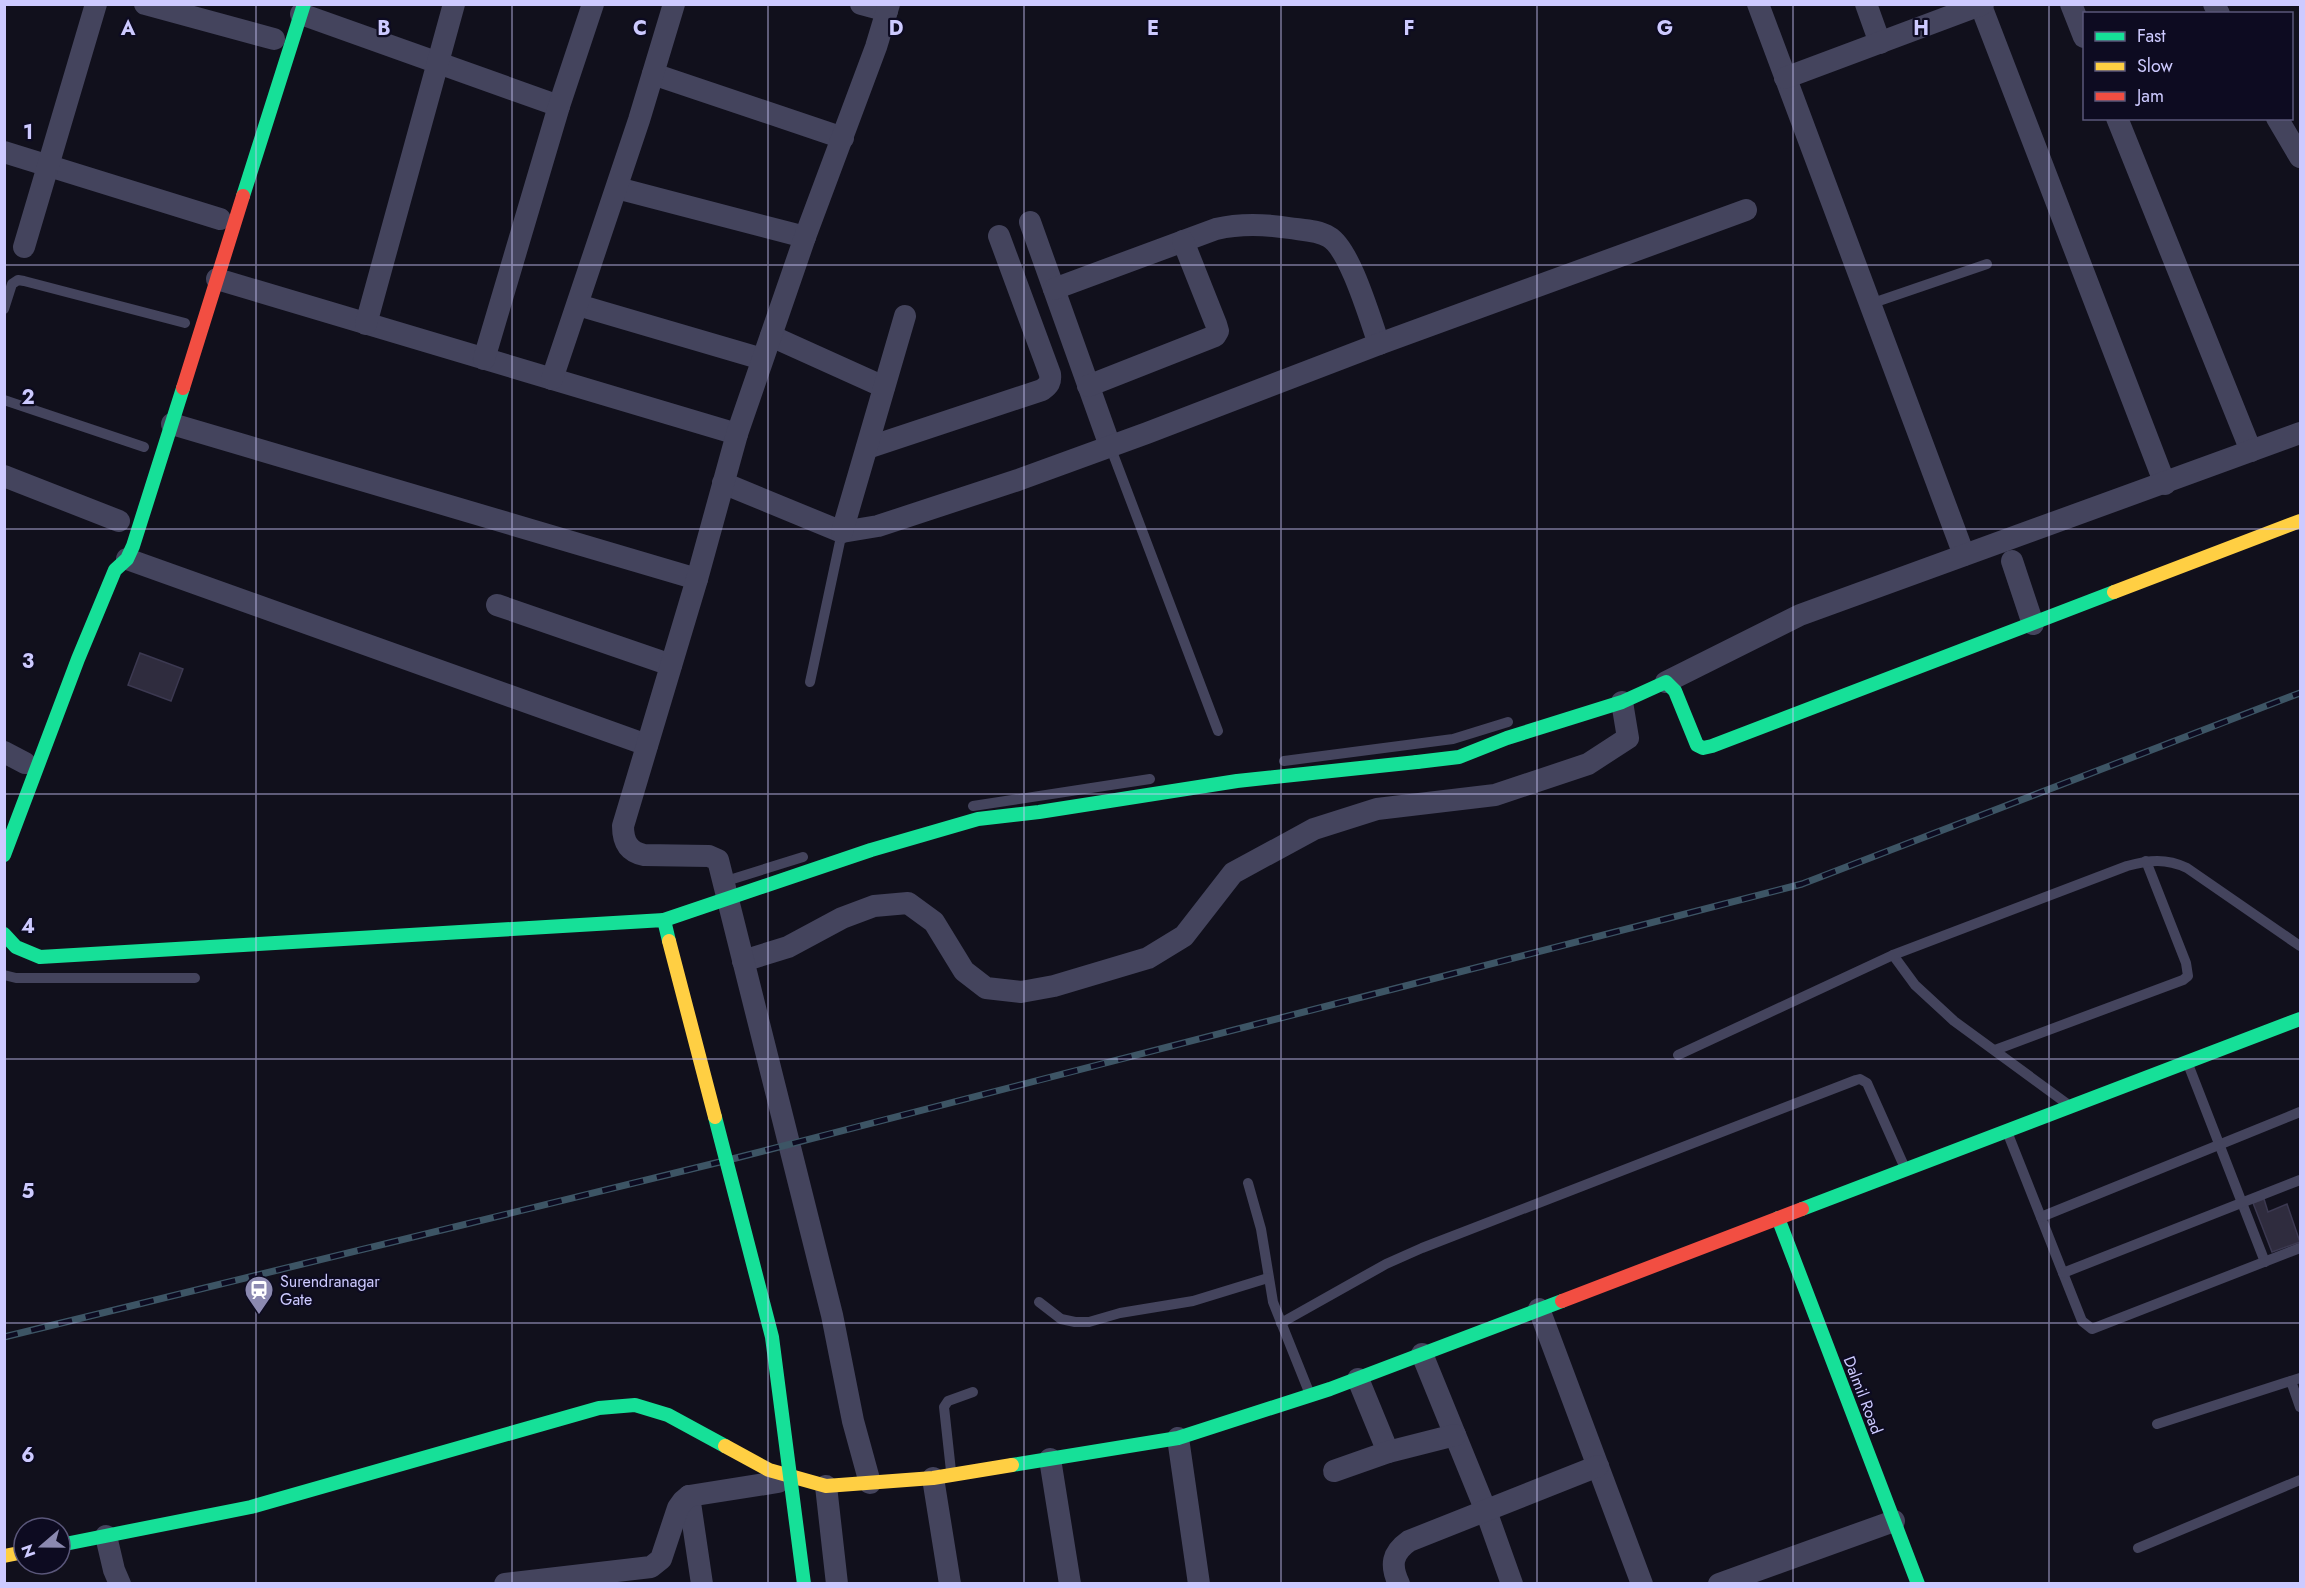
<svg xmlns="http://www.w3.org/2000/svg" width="2305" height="1588" font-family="Jost,sans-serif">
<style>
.building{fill:#2f2c3e;stroke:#3c3951;stroke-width:1.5}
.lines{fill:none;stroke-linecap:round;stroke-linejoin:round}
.lane{stroke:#44445d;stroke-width:10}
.street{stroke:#44445d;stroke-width:22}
.fast{stroke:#16e098;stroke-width:14}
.slow{stroke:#ffcf43;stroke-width:14}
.jam{stroke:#f24e42;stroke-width:14}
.rail-casing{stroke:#3d5565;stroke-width:7}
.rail{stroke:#0d0b21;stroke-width:4.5;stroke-dasharray:14;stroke-linecap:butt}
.fast-bridge{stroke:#16e098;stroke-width:14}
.slow-bridge{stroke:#ffcf43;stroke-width:14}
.grid{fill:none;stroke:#cdcaff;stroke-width:1.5;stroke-opacity:0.55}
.labels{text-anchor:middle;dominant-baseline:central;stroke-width:4.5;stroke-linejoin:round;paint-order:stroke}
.poi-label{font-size:16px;fill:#cdcaff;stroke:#0d0b21;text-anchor:start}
.street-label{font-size:16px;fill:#cdcaff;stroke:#0d0b21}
.grid-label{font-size:20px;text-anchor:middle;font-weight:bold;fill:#cdcaff;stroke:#0d0b21;stroke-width:4.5;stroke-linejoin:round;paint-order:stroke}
</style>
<rect width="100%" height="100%" fill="#11101c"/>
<g class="building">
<polygon points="140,653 183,669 171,701 128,685"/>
<polygon points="2264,1199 2268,1212 2287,1204 2300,1242 2272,1252 2253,1203"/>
</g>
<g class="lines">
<g class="lane">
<polyline points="1870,304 1987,264"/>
<polyline points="4,309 12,284 18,280 24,281 185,323"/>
<polyline points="4,400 144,447"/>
<polyline points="1110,446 1218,731"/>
<polyline points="810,682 842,532"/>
<polyline points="1284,761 1453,739 1508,722"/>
<polyline points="973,806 1150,779"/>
<polyline points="723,882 803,857"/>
<polyline points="1893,955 1915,985 1954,1021 2066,1103"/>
<polyline points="4,975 16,978 195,978"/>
<polyline points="1995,1050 2183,980 2188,976 2186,963 2146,861"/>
<path d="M1678,1055l215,-100 234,-89c22,-6 39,-8 60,2l113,78"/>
<polyline points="2188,1064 2265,1262"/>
<polyline points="2008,1134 2082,1321 2092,1329 2300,1248"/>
<polyline points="1248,1183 1261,1229 1273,1302 1309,1392"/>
<polyline points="2041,1217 2300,1112"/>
<polyline points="2063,1273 2300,1180"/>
<polyline points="1039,1302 1061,1319 1075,1322 1089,1322 1120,1313 1193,1301 1268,1278"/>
<polyline points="1281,1323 1386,1264 1422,1248 1856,1080 1860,1079 1867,1083 1904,1166"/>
<polyline points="2291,1381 2300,1407"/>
<polyline points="2157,1424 2300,1378"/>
<polyline points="951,1471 944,1407 948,1401 973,1392"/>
<polyline points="2138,1548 2300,1480"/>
</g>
<g class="street">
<polyline points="145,4 274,39"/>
<polyline points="861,4 887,11"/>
<polyline points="1758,4 1964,555"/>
<polyline points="1866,4 1880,43"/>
<polyline points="2071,4 2084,37"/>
<polyline points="2214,4 2219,14"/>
<polyline points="1981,6 2165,484"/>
<polyline points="301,14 559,106"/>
<polyline points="653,74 843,138"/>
<polyline points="1785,78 1983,4"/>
<polyline points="2117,118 2251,451"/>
<polyline points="2277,118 2300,157"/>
<polyline points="4,152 220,219"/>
<polyline points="617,188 805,237"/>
<polyline points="1030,222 1110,446"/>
<polyline points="24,247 96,4"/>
<polyline points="217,279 737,434"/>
<path d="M1054,289l162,-60c25,-6 48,-5 73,-1 13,2 29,2 40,9 21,12 41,82 50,107"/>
<polyline points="578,305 762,359"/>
<polyline points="366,324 454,4"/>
<polyline points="771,336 884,387"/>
<polyline points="484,359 559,106 593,4"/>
<polyline points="552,379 639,120 674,4"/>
<polyline points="1088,386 1215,336 1218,331 1216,324 1183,241"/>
<polyline points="172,424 697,579"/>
<path d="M867,448l175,-58c7,-5 9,-8 8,-16l-51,-138"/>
<polyline points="4,476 119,521"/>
<polyline points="723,483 842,532 878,526 1018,480 1147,433 1379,344 1746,210"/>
<polyline points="842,532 905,316"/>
<polyline points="127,559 647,745"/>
<polyline points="2012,561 2033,624"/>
<polyline points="497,605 671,665"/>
<polyline points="1666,682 1800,615 2300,433"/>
<polyline points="4,752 25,763"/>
<polyline points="743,961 788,947 842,918 874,906 908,903 934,922 964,971 986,988 1021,992 1054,986 1148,958 1184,936 1233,873 1314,829 1377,809 1495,795 1588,764 1628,738 1622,702"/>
<polyline points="1539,1309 1642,1584"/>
<polyline points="1422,1354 1486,1511 1512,1584"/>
<polyline points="1358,1379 1388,1452"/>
<polyline points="1178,1438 1199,1584"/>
<polyline points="1050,1459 1070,1584"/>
<polyline points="1334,1471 1388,1452 1455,1435"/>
<polyline points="933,1478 950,1584"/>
<path d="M870,1483l-17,-62 -21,-106 -114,-455 -9,-4 -65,-1c-15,-3 -21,-13 -21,-29l74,-247 40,-145 68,-197 71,-190 13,-43"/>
<polyline points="826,1486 837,1584"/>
<polyline points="689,1496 702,1584"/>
<polyline points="106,1536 114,1570 120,1584"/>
<polyline points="505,1584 651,1567 661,1559 678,1508 683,1501 689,1496 778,1482"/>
<path d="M1399,1584c-9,-19 -7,-31 10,-43l189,-75"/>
<polyline points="1719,1584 1894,1521"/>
</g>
<g class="fast">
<polyline points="243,196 304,4"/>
<polyline points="1417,762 1459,757 1507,738 1622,702 1666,682 1675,691 1697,745 1703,748 1712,746 2114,592"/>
<polyline points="4,855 78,659 115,570 127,559 133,546 183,388"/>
<polyline points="1802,1209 2300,1019"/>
<polyline points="1778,1218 1918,1584"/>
<polyline points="1012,1465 1178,1438 1330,1389 1562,1301"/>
<polyline points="60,1545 251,1507 599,1408 635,1405 668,1415 725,1446"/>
</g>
<g class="slow">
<polyline points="2114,592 2300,521"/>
<polyline points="725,1446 769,1470 826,1486 933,1478 1012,1465"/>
<polyline points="4,1556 24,1552"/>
</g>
<g class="jam">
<polyline points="183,388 243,196"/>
<polyline points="1562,1301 1802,1209"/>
</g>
<g class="rail-casing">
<polyline id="rail" points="4,1337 732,1159 1802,884 2300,693"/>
</g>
<use href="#rail" class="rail"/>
<g class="fast-bridge">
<polyline points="664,920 871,850 978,819 1039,812 1237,781 1417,762"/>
<polyline points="4,934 16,947 40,957 664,920 669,941"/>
<polyline points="715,1117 772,1337 804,1584"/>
</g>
<polyline class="slow-bridge" points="669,941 715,1117"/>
</g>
<path class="grid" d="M256,4v1580M512,4v1580M768,4v1580M1024,4v1580M1281,4v1580M1537,4v1580M1793,4v1580M2049,4v1580M4,265h2296M4,529h2296M4,794h2296M4,1059h2296M4,1323h2296"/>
<defs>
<g id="station-pin" transform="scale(1.5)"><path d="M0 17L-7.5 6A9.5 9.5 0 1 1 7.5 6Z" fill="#8b89b0" stroke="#0d0b21"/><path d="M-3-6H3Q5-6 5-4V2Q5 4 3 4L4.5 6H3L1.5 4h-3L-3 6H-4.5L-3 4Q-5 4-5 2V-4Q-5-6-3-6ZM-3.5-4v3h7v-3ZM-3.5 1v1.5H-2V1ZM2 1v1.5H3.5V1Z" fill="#fff"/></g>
</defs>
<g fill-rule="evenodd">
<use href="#station-pin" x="259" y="1290"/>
</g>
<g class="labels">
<g class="poi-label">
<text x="280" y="1281">Surendranagar<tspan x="280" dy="18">Gate</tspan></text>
</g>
<g class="street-label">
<text transform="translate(1863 1395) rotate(69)">Dalmil Road</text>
</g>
</g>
<g class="grid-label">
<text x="128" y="35">A</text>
<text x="384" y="35">B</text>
<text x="640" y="35">C</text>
<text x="896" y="35">D</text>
<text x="1153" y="35">E</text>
<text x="1409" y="35">F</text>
<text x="1665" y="35">G</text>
<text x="1921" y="35">H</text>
<text x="28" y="139">1</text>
<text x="28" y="404">2</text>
<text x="28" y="668">3</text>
<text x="28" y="933">4</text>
<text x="28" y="1198">5</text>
<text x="28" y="1462">6</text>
</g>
<rect width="2305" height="1588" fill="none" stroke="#cdcaff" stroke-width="12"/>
<rect x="2083" y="12" width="210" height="108" fill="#0d0b21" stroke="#5a577a" stroke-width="1.5"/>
<rect x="2095" y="32" width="30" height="9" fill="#16e098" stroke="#5a577a" stroke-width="1.5"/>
<text x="2137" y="42" font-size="18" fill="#cdcaff">Fast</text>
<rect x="2095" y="62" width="30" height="9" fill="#ffcf43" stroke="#5a577a" stroke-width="1.5"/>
<text x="2137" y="72" font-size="18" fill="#cdcaff">Slow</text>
<rect x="2095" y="92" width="30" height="9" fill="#f24e42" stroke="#5a577a" stroke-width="1.5"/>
<text x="2137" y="102" font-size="18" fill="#cdcaff">Jam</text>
<g transform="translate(42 1546) rotate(250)"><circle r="28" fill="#0d0b21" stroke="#5a577a" stroke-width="1.5"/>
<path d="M0-4.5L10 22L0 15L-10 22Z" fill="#8b89b0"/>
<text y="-9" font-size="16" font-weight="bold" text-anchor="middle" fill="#cdcaff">N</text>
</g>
</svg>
